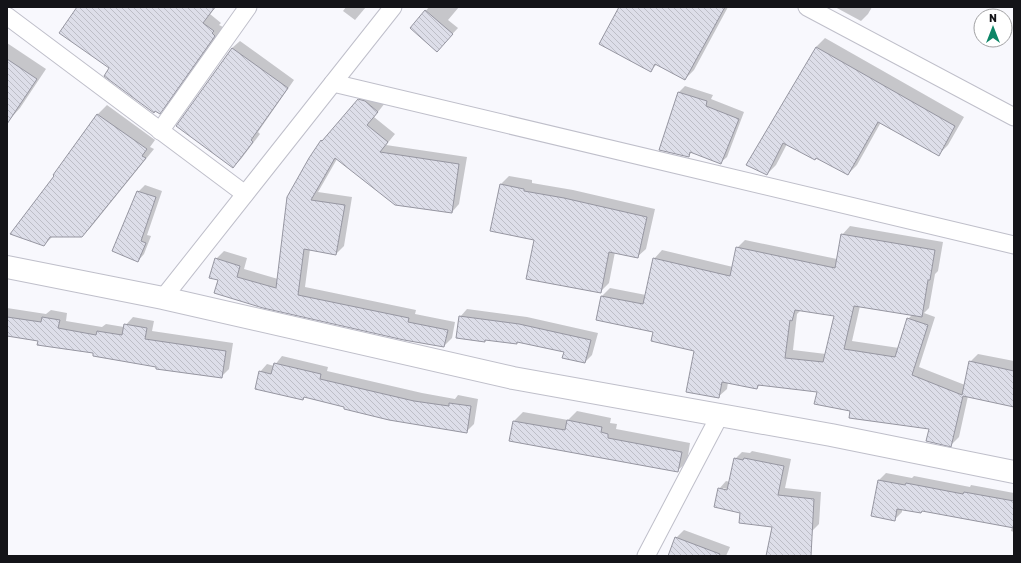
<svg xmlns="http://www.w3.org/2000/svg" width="1021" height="563" font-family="Rubik,sans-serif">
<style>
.shadow{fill:#0003;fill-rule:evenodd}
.building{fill:url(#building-back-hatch);stroke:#9696a1;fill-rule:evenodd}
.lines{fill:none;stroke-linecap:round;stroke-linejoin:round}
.street-casing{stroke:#bfbfca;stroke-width:19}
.secondary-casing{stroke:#bfbfca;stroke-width:24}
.street{stroke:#fff;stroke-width:17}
.secondary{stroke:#fff;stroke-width:22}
</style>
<defs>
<pattern id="building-back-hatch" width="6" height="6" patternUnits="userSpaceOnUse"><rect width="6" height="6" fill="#dddee9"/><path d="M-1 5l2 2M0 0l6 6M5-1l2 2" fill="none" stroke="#bdbec7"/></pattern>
</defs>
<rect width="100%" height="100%" fill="#f8f8fd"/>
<g class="shadow">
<polygon points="78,7 216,7 210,14 221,23 219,25 223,27 168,105 160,113 110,68"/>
<polygon points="346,7 366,7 355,20 343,11"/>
<polygon points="429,7 459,7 448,20 458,28 442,45 411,28"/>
<polygon points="620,7 728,7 694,70 685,79 657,64 651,70"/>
<polygon points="835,7 872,7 868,14 861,21"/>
<polygon points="825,38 964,117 948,145 939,154 881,122 857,165 848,174 816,157 787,144 776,165 767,174 816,47"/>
<polygon points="240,41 294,80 258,132 260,134 241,159 233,167 177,126 232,48"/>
<polygon points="7,43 46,69 20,108 11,118 7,115"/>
<polygon points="685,86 713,95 711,99 744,112 727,157 720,163 692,152 688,156 660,150 679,92"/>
<polygon points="367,92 385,103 374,117 395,134 386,145 467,157 459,204 452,212 337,159 318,192 352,197 344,246 336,254 310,249 305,287 416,310 415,314 455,322 452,338 444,346 219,280 216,259 224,251 247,258 244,269 278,279 322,141"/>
<polygon points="107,105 155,140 150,147 154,149 91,227 82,236 53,236 44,245 56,176 54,175 98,114"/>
<polygon points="509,176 532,180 532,183 573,190 655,209 646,249 637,257 615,252 609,283 600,292 535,239 501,184"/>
<polygon points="145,185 162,191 147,235 151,236 144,254 138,261 138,192"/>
<path d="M850,226l93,16 -5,29 -3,3 -6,34 -5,5 11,4 -16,50 46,18 5,-23 8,-8 36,7v45l-46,-10 -9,41 -8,8 -21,-17 -79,-17 -33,-20 -58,-6 -3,3 -29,-6 -1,7 -9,8 -23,-47 -41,-19 -57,-11 5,-24 8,-8 36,7 8,-36 8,-9 71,17 4,-19 8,-8 92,19 5,-24zM860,306l52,9 -4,4 -9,29 -47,-7zM801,310l34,5 -9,39 -33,-4 4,-36z"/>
<polygon points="7,308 46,314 51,310 67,313 66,321 102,327 106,324 124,327 133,317 154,321 152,331 233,343 229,369 221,377 157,366 39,340 7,335"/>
<polygon points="467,309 527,317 598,333 592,355 585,362 565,351 518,341 516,343 487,339 485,341 460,317"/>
<polygon points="282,356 328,367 327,371 422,393 455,399 458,395 478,399 474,424 466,432 305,396 303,399 260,372 267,364 274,366"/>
<polygon points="577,411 611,418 610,423 617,424 616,429 690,443 687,462 677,471 514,421 523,412 568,420"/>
<path d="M752,451l39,8 -6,29 36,4 -2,32 -7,7 -10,25h-35l6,-30 -32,-14 -22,-23 7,-8 4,1 5,-23 7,-7 8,1zM723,488l9,2h-9z"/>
<polygon points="886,473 912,478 914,476 970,487 971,485 1014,493 1014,532 1011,531 1012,527 923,510 921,512 902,509 902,512 895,519 873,515 879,480"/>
<polygon points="684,530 730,547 726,556 669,556 676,538"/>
</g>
<g class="building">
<polygon points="77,7 215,7 203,23 214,31 212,33 215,36 160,114 155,111 154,113 104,76 109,68 59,33"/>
<polygon points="619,7 725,7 685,80 655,64 651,72 599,44"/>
<polygon points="425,10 453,34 437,52 410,28"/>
<polygon points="816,47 955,126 939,156 878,122 848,175 816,158 815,160 783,143 767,175 746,165"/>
<polygon points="232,48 288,88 251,140 253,142 233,168 176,126"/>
<polygon points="7,59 37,79 7,124"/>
<polygon points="678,92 707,101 706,106 739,119 721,164 690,152 689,157 659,150"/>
<polygon points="358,99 365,101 378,112 367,125 388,142 380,152 459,164 452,213 395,205 335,158 311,200 345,205 336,255 304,249 298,295 409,318 408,322 448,330 444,347 404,340 263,308 214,293 218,280 209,278 215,258 240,266 237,277 276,288 287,197 309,158 321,140 322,141"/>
<polygon points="97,114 147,149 142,156 146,158 82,237 50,237 44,246 10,234 54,176 53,175"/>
<polygon points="500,184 524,189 524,191 564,198 647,217 638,258 609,252 601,293 526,279 534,240 490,231"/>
<polygon points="137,191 156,197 141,241 146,243 138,262 112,251"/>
<path d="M841,234l94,16 -5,30h-2l-6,37 -68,-11 -10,43 51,8 12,-39 21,7 -16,50 50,20 7,-34 45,10v36l-51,-11 -12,51 -25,-6 3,-12 -80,-11 1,-7 -36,-7 3,-12 -59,-7 -1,4 -35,-7 -3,16 -33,-6 8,-41 -43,-10 2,-9 -57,-12 5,-24 42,8 10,-46 77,18 6,-29 99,21zM795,310l39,6 -11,46 -38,-4 5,-38 2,1z"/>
<polygon points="459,316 519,324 591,340 585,363 562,358 564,352 517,342 517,344 485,340 485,342 456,338"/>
<polygon points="7,317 41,322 42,317 60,320 58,328 96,335 97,331 122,335 124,324 147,328 145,339 226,351 222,378 156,369 156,367 93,356 93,353 37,345 38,341 7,336"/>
<polygon points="274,363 321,374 320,379 414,401 449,406 449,403 471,406 467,433 389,420 344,409 344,407 304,397 303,400 255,389 259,371 271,374"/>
<polygon points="567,420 602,427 601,432 608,434 608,438 682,452 678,472 509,441 513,421 565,430"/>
<polygon points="734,458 743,460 744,458 784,466 778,495 814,499 811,556 766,556 772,527 739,523 740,513 714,507 718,488 727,490"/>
<polygon points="878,480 905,485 906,483 963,494 964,492 1014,501 1014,528 922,511 921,513 897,509 895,521 871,516"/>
<polygon points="675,537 720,554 719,556 668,556"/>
</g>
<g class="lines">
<g class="street-casing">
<g id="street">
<polyline points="807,7 1014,117"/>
<polyline points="7,16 245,194"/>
<polyline points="333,83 1014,245"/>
<polyline points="160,131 248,7"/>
<polyline points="163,298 393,7"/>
<polyline points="646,556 720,415"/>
</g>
</g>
<g class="secondary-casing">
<polyline id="secondary" points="7,267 163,298 513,378 831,435 1014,472"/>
</g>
<use href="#street" class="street"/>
<use href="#secondary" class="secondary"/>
</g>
<rect width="1021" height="563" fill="none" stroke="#141418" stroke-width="16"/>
<g transform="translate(993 28)"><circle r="19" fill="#ffffff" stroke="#a1a1a3"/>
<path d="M0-3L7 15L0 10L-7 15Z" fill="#0d8667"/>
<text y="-6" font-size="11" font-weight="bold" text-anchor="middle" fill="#141418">N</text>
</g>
</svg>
